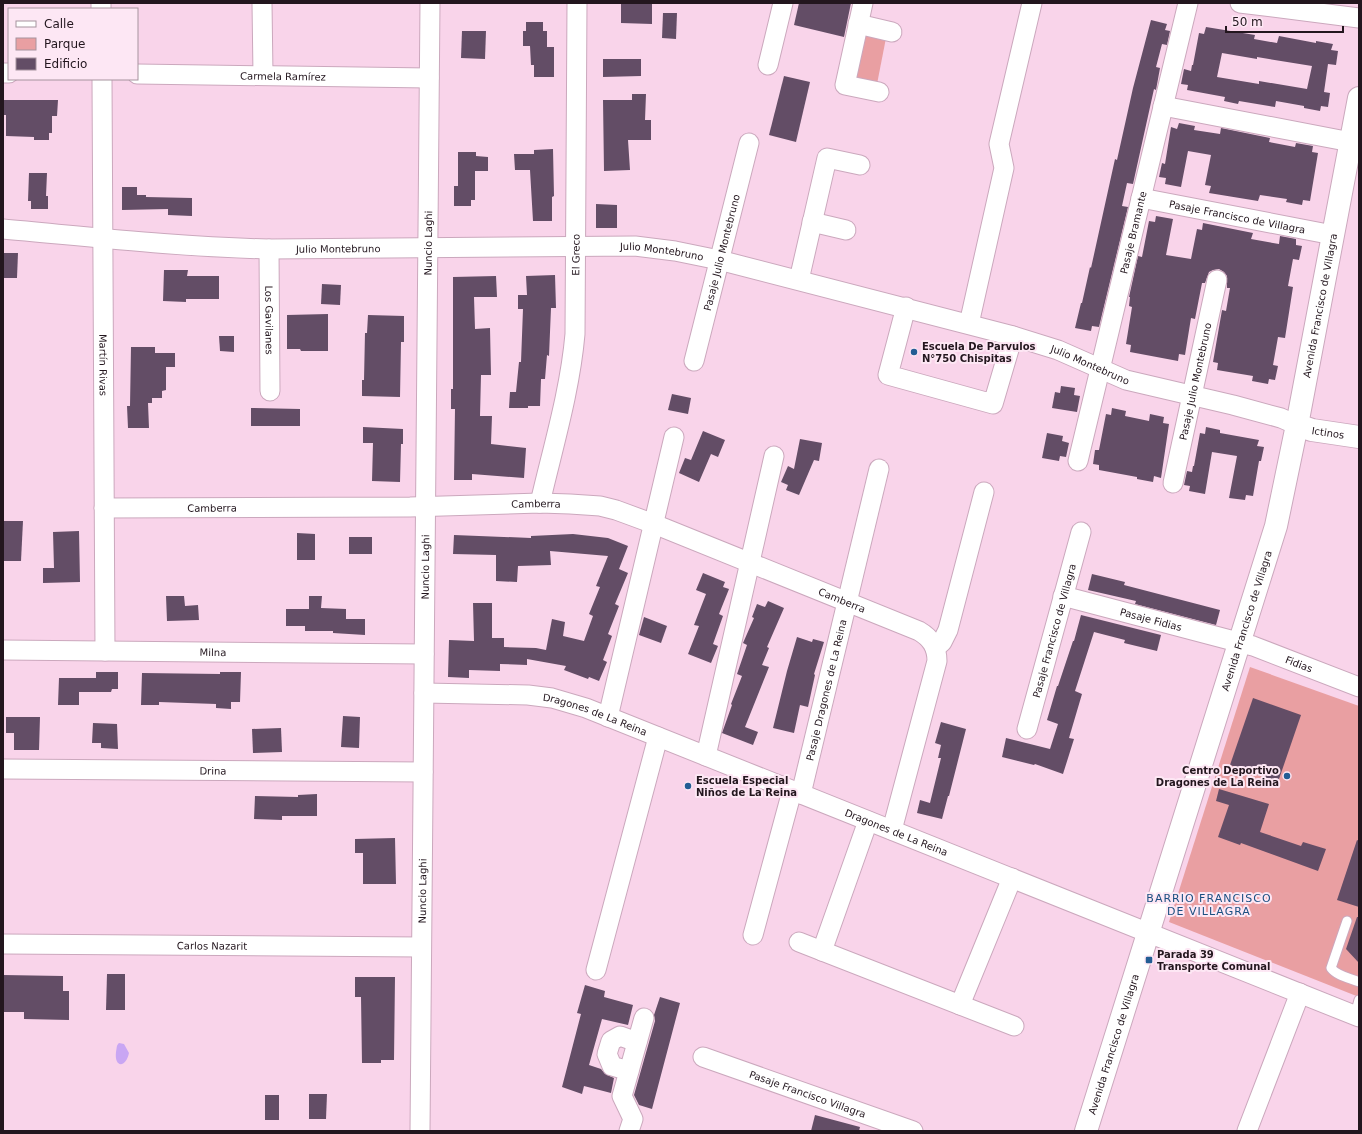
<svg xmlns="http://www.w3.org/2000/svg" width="1362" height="1134" font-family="'DejaVu Sans',sans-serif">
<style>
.green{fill:#e99fa2}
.water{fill:#c9a6f3}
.building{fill:#634d66;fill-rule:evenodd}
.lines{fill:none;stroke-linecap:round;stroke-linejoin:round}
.service-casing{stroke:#cba8bd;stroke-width:11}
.minor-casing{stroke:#cba8bd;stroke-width:21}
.tertiary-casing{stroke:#cba8bd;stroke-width:24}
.service{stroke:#fff;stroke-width:9}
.minor{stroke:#fff;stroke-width:19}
.tertiary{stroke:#fff;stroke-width:22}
.poi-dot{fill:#235d94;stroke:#fde7f4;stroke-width:1.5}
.labels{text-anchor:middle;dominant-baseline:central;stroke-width:4;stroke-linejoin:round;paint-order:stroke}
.street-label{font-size:10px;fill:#23161e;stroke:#fde7f4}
.poi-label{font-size:10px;font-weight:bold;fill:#23161e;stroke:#fde7f4;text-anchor:start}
.neighbourhood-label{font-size:11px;letter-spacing:1px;fill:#1a4f81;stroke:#fde7f4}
</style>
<rect width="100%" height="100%" fill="#f9d4ea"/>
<g class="green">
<polygon points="861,32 886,38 877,84 851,79"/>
<polygon points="1250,667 1359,706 1359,997 1169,922"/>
</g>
<path class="water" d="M119,1043l5,1 5,9c-3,15 -15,15 -13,-1 1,-4 0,-6 3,-9z"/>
<g class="building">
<polygon points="621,3 652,3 652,24 621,23"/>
<polygon points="799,3 851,3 844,37 794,25"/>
<polygon points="663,13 677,13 676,39 662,38"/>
<polygon points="1151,20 1167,24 1165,30 1170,31 1167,45 1162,44 1156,67 1160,68 1156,90 1154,89 1133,184 1127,183 1122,206 1128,207 1099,327 1092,326 1091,331 1075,328 1081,303 1082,303 1090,267 1091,268 1115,159 1117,160 1133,88"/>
<polygon points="526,22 543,22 543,31 547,31 547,47 554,47 554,77 534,77 534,65 531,65 530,46 523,46 523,31 526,31"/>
<path d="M1206,27l49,8 -1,4 23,4 2,-7 37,7v-2l17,3 -2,6 7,1 -2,14 -8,-1 -4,28 6,1 -2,14 -7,-1 -1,5 -16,-3v-2l-28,-5 -1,6 -36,-6 -1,3 -14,-3 1,-4 -38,-7 1,-5 -7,-1 3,-15 7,2 1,-6h1l6,-32 5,1zM1222,53l35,6v-2l55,9 -5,23 -48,-8v3l-42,-7z"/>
<polygon points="462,31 486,31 485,59 461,58"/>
<polygon points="603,59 641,59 641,76 603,77"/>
<polygon points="784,76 810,82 796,142 769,135"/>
<polygon points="632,94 646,94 645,120 651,120 651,140 628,140 630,170 604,171 603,100 632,100"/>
<polygon points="3,100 58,100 57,116 52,116 52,133 49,133 49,140 34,140 34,137 6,136 6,115 3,115"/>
<polygon points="1179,123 1195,126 1194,130 1220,134 1221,128 1270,138 1269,142 1295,147 1296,143 1313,146 1312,152 1318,153 1310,201 1303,200 1302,205 1286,202 1287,199 1260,195 1258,201 1209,193 1211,186 1205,185 1211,155 1188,151 1181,187 1165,184 1166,178 1159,177 1162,163 1165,164 1171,127 1177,129"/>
<polygon points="553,149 554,196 552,197 552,221 533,221 530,170 515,170 514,154 534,154 534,150"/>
<polygon points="458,152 476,152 476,156 488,157 488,171 475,171 475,200 471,200 471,206 454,206 454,186 458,186"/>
<polygon points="29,173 47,173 46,196 48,196 48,209 31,209 31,201 28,201"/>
<polygon points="122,187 137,187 137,195 146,195 146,197 192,198 192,216 168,215 168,209 122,210"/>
<polygon points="596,204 617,205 617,228 596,228"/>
<polygon points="1156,216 1173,219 1166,255 1191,259 1197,229 1202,230 1203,223 1253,233 1251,239 1279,244 1280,236 1296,239 1296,245 1302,246 1299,260 1293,259 1288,286 1293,287 1285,338 1278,337 1273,365 1278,366 1275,380 1269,379 1268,384 1252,381 1253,376 1217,370 1218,363 1213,362 1222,310 1226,311 1230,288 1227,288 1227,276 1224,272 1219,269 1213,270 1209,272 1205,283 1202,283 1195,319 1191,318 1185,355 1179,354 1178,361 1130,352 1131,345 1126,344 1132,307 1129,306 1130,297 1129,297 1138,256 1142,257 1149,221 1155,222"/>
<polygon points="3,253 18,253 17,278 3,278"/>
<polygon points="164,270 188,270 187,276 219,276 219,299 186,299 186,302 163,301"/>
<polygon points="555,275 556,308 551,308 549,356 547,355 545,379 541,379 540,406 528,406 528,408 509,408 510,392 516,392 519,362 521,362 523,309 518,309 518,295 527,295 526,276"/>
<polygon points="496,276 497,297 474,297 475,329 490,328 491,375 481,375 480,416 492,416 491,444 526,448 524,478 472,474 472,480 454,480 455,409 451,409 451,389 453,389 453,277"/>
<polygon points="322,284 341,285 340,305 321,304"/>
<polygon points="328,314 328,351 301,351 300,349 287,349 287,315"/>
<polygon points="368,315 404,316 404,342 401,342 400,397 362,396 362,380 364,380 365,333 367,333"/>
<polygon points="219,336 234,336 234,352 220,351"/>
<polygon points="131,347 155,347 155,353 175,353 175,367 166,367 166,390 162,391 162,398 152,398 152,403 148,403 149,428 128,428 127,406 130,406"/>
<polygon points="1061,386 1075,388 1074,395 1080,396 1077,412 1052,408 1055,392 1060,393"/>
<polygon points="672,394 691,398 688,414 668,410"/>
<polygon points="251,408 300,409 300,426 251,426"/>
<polygon points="1112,408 1126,411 1125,416 1149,421 1150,414 1164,417 1163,423 1169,424 1161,478 1154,476 1153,482 1137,479 1137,477 1099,470 1099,465 1093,464 1095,450 1099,450 1106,414 1111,415"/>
<polygon points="363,427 403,429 403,444 401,444 400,482 372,481 373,443 363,443"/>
<polygon points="1206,427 1220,430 1220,433 1259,440 1257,446 1264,447 1261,461 1259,461 1253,496 1246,495 1245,500 1229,498 1237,456 1212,452 1205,494 1189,491 1190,486 1184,485 1187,471 1192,472 1193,466 1194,466 1200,433 1205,434"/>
<polygon points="703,431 725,440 718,457 711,454 699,482 679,473 685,458 691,460"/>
<polygon points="1047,433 1063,436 1062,441 1069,443 1066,457 1060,456 1059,461 1042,458"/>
<polygon points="800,439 822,443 819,461 814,460 799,495 786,490 788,485 781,482 788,466 794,469"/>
<polygon points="3,521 23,521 21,561 3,561"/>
<polygon points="79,531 80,582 43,583 43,568 54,568 53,532"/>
<polygon points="297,533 315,534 315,560 297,560"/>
<polygon points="573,534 608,538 628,546 619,569 628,573 615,604 619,606 608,634 612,636 603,660 607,662 599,681 589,677 588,679 564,670 566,666 527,659 527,665 500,664 500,671 469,670 469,678 448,677 449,640 474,641 473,603 492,603 492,638 504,638 504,647 536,648 546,650 552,619 565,622 563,636 584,641 593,616 589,614 600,587 596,586 608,556 550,551 551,565 518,566 517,582 496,581 496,555 453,554 454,535 531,538 531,536"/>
<rect x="349" y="537" width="23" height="17"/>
<polygon points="703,573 725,582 723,587 729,589 719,614 723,616 713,644 718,646 711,663 688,654 699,626 694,625 706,594 696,590"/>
<polygon points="1092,574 1125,582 1124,585 1220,610 1216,625 1135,604 1136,601 1088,590"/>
<polygon points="166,596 184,596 185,606 198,605 199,620 167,621"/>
<polygon points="309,596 322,596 321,608 346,609 346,619 365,619 365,635 333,633 333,631 305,631 305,626 286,626 286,609 309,609"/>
<polygon points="768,601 784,608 767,647 769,648 762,665 769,667 745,727 758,732 753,745 722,733 732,705 731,704 742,676 737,674 747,645 743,643 754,618 752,617 757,604 765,607"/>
<polygon points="1081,615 1161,635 1157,651 1124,643 1125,640 1094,632 1075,691 1082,694 1069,738 1074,739 1063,774 1035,764 1034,765 1002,757 1006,738 1050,749 1058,724 1047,720 1057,686 1058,686 1073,641 1074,641"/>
<polygon points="644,617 667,626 661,643 639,635"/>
<polygon points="797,637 812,642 813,639 824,642 814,674 815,675 808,707 800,705 794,733 773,728 787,671"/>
<polygon points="96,672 118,672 118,689 112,689 111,692 79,692 79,705 58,705 59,678 96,678"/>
<polygon points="220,672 241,672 240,702 231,702 231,709 216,708 216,704 159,702 159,705 141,705 142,673 220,674"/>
<polygon points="1253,698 1301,715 1278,782 1230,765"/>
<polygon points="343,716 360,717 359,748 341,747"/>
<polygon points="6,717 40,717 39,750 14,750 14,733 6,733"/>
<polygon points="941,722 966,729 949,796 948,796 942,819 917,813 920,800 930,803 941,758 938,758 941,745 935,743"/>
<polygon points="93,723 117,724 118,749 101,748 101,743 92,743"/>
<polygon points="281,728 282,752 253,753 252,729"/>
<polygon points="1219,789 1269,804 1260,832 1301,846 1303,842 1326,849 1318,871 1241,843 1240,845 1218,837 1229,805 1216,801"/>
<polygon points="317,794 317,816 282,816 282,820 254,819 255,796 298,797 298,795"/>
<polygon points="395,838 396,884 363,884 363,853 355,853 355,839"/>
<polygon points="1357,840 1359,841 1359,907 1337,900"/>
<polygon points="1357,917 1359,917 1359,963 1346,949"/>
<polygon points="107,974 125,974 125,1010 106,1010"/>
<polygon points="3,975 63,976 63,991 69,991 69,1020 24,1019 24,1012 3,1012"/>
<polygon points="355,977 395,977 394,1060 381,1060 381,1063 362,1063 361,997 355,997"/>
<polygon points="585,985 605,991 604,997 633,1005 628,1025 602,1019 589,1065 601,1069 605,1074 614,1078 611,1093 584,1086 582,1094 562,1087 581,1014 577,1013"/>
<polygon points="660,997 680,1003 652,1109 639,1105 634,1095 655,1021 654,1015"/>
<polygon points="309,1094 327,1094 326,1119 309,1119"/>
<rect x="265" y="1095" width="14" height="25"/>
<polygon points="815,1115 860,1127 859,1131 811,1131"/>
</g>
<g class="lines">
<g class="service-casing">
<g id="service">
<path d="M1347,921l-16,47c6,8 19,10 28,14"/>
<polyline points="1355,1015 1359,1000"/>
</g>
</g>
<g class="minor-casing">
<g id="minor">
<polyline points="101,3 101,9"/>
<polyline points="262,3 263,75"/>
<polyline points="863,3 845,85 879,92"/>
<polyline points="1240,3 1359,18"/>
<polyline points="858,24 892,32"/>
<polyline points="768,65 783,3"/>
<polyline points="3,73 9,73"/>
<path id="s1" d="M137,74l292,4"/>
<path id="s2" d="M102,79l3,572"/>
<polyline points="1163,106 1351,142"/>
<path id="s3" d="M1141,198l192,37"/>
<polyline points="812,222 846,230"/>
<path id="s4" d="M3,229c89,8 177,18 266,20l366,-3 40,5 44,9 294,76 45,14 68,30 107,25 48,13 16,7"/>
<path id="s5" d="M269,249l1,142"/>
<polyline points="799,280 827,158 860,165"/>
<polyline points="906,307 888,375 993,404 1013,336"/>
<polyline points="969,324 1004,168 999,144 1032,3"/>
<path id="s6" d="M694,361l55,-218"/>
<path id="s7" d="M1078,461l110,-458"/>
<path id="s8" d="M1173,483l44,-203"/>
<path id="s9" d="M540,503c13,-56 30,-112 35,-169l2,-331"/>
<path id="s10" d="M104,508l306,-1 130,-4 30,1 30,2 16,4 38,14 265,107c12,7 18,16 18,30l-45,169"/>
<path id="s11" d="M1063,596l190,50 106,41"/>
<polyline points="935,648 942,642 948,630 984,492"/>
<path id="s12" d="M3,650l421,4"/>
<path id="s13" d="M424,693l104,2 24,3 34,10 773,309"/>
<polyline points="608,717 674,437"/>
<path id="s14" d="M1027,729l54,-197"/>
<polyline points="706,756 774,456"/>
<path id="s15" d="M3,769l420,3"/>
<path id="s16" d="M801,794l78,-325"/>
<polyline points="753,935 792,791"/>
<polyline points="799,942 1014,1026"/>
<path id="s17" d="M3,944l418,3"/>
<polyline points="822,951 868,821"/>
<polyline points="596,970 658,737"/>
<polyline points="960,1005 1012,878"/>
<path id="s18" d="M703,1057l210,74"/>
<polyline points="629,1071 612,1066 607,1054 611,1041 620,1036 637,1042"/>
<path id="s19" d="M420,1131l10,-1128"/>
<polyline points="629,1131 633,1119 622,1096 644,1018"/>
<polyline points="1247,1131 1300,993"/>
</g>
</g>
<g class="tertiary-casing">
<g id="tertiary">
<path id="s20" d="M1297,425l15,5 47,7"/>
<path id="s21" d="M1086,1131l190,-605 21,-101 62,-327"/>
</g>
</g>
<use href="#service" class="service"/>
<use href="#minor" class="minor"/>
<use href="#tertiary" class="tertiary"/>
</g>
<g class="poi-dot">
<circle cx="914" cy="352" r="4"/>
<circle cx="1287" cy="776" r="4"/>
<circle cx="688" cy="786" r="4"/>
<rect x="1145" y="956" width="8" height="8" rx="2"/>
</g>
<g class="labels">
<g class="street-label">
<text stroke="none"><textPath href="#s1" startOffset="146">Carmela Ramírez</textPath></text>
<text stroke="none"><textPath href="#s3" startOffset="98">Pasaje Francisco de Villagra</textPath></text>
<text stroke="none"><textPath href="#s7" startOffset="235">Pasaje Bramante</textPath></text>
<text stroke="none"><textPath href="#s19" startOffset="888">Nuncio Laghi</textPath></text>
<text stroke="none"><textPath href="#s4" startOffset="336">Julio Montebruno</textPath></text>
<text stroke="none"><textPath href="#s4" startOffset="660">Julio Montebruno</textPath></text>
<text stroke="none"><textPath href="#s6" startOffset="112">Pasaje Julio Montebruno</textPath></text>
<text stroke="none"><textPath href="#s9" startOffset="252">El Greco</textPath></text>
<text stroke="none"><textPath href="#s21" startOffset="859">Avenida Francisco de Villagra</textPath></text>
<text stroke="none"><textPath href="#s5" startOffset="71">Los Gavilanes</textPath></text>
<text stroke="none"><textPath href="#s4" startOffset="1104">Julio Montebruno</textPath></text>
<text stroke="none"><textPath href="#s2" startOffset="286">Martín Rivas</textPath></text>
<text stroke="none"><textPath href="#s8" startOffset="104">Pasaje Julio Montebruno</textPath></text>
<text stroke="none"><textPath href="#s20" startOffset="32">Ictinos</textPath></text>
<text stroke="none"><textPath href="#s10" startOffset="432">Camberra</textPath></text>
<text stroke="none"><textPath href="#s10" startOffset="108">Camberra</textPath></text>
<text stroke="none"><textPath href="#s19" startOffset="564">Nuncio Laghi</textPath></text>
<text stroke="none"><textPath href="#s10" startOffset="756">Camberra</textPath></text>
<text stroke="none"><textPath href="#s11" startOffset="91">Pasaje Fidias</textPath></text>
<text stroke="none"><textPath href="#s21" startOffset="535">Avenida Francisco de Villagra</textPath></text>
<text stroke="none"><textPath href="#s14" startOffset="102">Pasaje Francisco de Villagra</textPath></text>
<text stroke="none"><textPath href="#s12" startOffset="210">Milna</textPath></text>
<text stroke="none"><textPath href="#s11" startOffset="246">Fidias</textPath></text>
<text stroke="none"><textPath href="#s16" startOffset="107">Pasaje Dragones de La Reina</textPath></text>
<text stroke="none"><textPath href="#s13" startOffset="174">Dragones de La Reina</textPath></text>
<text stroke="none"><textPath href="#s15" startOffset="210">Drina</textPath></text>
<text stroke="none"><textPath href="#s13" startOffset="498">Dragones de La Reina</textPath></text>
<text stroke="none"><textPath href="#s19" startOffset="240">Nuncio Laghi</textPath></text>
<text stroke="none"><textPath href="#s17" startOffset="209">Carlos Nazarit</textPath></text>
<text stroke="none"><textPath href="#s21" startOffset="91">Avenida Francisco de Villagra</textPath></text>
<text stroke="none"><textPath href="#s18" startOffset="111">Pasaje Francisco Villagra</textPath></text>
</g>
<g class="poi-label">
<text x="922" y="346">Escuela De Parvulos<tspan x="922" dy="12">N°750 Chispitas</tspan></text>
<text x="1279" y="770" text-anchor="end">Centro Deportivo<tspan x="1279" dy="12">Dragones de La Reina</tspan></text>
<text x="696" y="780">Escuela Especial<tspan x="696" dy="12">Niños de La Reina</tspan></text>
<text x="1157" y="954">Parada 39<tspan x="1157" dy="12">Transporte Comunal</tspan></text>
</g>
<g class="neighbourhood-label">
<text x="1209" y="898">BARRIO FRANCISCO<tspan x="1209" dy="13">DE VILLAGRA</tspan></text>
</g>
</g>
<rect width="1362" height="1134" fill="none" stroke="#23161e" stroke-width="8"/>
<rect x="8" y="8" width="130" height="72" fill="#fde7f4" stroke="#a6939e"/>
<rect x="16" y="21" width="20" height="6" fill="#ffffff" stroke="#a6939e"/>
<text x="44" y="28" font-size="12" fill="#23161e">Calle</text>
<rect x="16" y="38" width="20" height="12" fill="#e99fa2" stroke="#a6939e"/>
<text x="44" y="48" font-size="12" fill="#23161e">Parque</text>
<rect x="16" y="58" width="20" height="12" fill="#634d66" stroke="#a6939e"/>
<text x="44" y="68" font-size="12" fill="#23161e">Edificio</text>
<path d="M1226 26v6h117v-6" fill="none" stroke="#23161e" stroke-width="2"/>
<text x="1232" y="26" font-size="12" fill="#23161e" stroke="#fde7f4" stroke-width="3" paint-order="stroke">50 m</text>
</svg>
